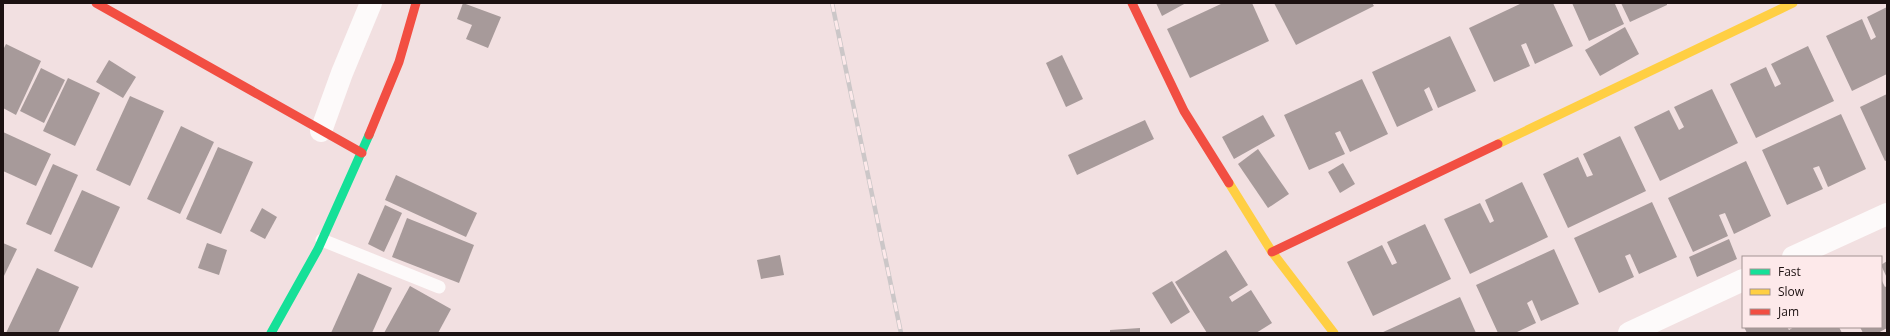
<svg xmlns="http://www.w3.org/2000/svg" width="1890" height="336" font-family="'Open Sans',sans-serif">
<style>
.building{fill:#a79a9a}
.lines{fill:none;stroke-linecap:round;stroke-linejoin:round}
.lane{stroke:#fdfafa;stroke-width:13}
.street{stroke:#fdfafa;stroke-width:22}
.fast{stroke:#16e098;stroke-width:9}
.slow{stroke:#ffcf43;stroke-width:9}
.jam{stroke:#f24e42;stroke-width:9}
.rail-casing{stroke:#ccc7c8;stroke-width:4.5}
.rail{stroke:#fde9ea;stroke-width:3;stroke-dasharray:9;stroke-linecap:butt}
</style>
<rect width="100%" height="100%" fill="#f2e0e1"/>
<g class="building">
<polygon points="463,3 501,17 488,48 466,39 472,25 457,19"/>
<polygon points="1156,3 1186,3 1162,16"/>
<polygon points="1223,3 1252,3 1269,41 1190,78 1167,29"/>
<polygon points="1274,3 1372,3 1374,6 1296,45"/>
<polygon points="1522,3 1553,3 1573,46 1535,64 1526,43 1521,45 1530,66 1494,82 1469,28"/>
<polygon points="1572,3 1617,3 1615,4 1624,24 1589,41"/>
<polygon points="1621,3 1667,3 1667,5 1630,22"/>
<polygon points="1887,7 1887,74 1852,91 1826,36 1862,19 1871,40 1876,37 1867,17"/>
<polygon points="1625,27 1639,54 1600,76 1585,50"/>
<polygon points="1450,36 1476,91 1438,108 1429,87 1424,90 1433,110 1397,127 1372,72"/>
<polygon points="6,44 41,61 16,115 3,108 3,50"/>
<polygon points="1808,46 1834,101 1756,138 1730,84 1766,67 1775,87 1781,84 1771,64"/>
<polygon points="1062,55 1083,99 1066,107 1046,63"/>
<polygon points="109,60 136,77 123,98 96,82"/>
<polygon points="41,68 65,80 44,123 20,111"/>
<polygon points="68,78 100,93 75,146 43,131"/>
<polygon points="1362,79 1388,134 1350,152 1340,131 1335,133 1345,154 1309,170 1284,115"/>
<polygon points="1712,89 1738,143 1660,181 1634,127 1669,110 1679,130 1684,127 1674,107"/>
<polygon points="1887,94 1887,160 1885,161 1860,107"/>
<polygon points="130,96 164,111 130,186 96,170"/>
<polygon points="1841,114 1866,169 1828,187 1819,166 1813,168 1823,189 1787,205 1762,150"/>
<polygon points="1263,115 1275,136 1234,159 1222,137"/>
<polygon points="1145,120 1154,139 1077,175 1068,155"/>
<polygon points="181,126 214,142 180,214 147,199"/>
<polygon points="3,132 51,154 36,186 3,171"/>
<polygon points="1620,136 1646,191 1568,228 1543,174 1578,157 1587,177 1593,175 1583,154"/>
<polygon points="218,147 253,162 221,234 186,219"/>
<polygon points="1258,149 1289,194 1268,208 1238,164"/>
<polygon points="1746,161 1771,216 1734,234 1725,213 1719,215 1728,236 1693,252 1668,198"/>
<polygon points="1343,163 1355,184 1340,193 1328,172"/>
<polygon points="53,164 78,175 51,235 26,224"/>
<polygon points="396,175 477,213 466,237 385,200"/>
<polygon points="1522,182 1548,237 1470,274 1444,219 1480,203 1490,223 1494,221 1485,200"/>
<polygon points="82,190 120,207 92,268 54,251"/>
<polygon points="1652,202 1677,257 1639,274 1630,254 1625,256 1634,277 1599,293 1574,238"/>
<polygon points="385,205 402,213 384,252 368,244"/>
<polygon points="262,208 277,217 265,239 250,231"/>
<polygon points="407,218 474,245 459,283 392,257"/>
<polygon points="1425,224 1451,279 1373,316 1347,262 1382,245 1392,265 1397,263 1387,242"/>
<polygon points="1729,239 1737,259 1697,277 1689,257"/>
<polygon points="3,243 17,249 3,278"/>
<polygon points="207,243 227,250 219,275 198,268"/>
<polygon points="1554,249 1579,304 1541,321 1532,300 1527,303 1536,323 1515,333 1498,333 1476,285"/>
<polygon points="1226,250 1248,285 1229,297 1232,302 1251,290 1272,323 1256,333 1207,333 1175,282"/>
<polygon points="780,255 784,275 761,279 757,260"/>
<polygon points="1887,261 1887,278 1881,265"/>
<polygon points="37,268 79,287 58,333 6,333"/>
<polygon points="358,273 392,288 372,333 331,333"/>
<polygon points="1881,279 1885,287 1887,286 1887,328 1878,333 1863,333 1860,327 1881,327"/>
<polygon points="1172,281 1190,312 1171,324 1152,293"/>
<polygon points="410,286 451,309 438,333 384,333"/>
<polygon points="1460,297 1476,333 1381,333"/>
<polygon points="1744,327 1787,327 1789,330 1794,327 1839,327 1842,333 1747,333"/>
<polygon points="1140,328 1140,333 1110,333 1110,330"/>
</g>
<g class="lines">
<polyline class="lane" points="322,240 439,287"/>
<g class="street">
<polyline points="321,131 342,73 371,3"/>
<polyline points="1793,257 1887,214"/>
<polyline points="1629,333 1743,280"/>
</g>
<polyline class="fast" points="271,333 318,249 369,135"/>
<g class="slow">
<polyline points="1498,144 1793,3"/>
<polyline points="1229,183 1272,252 1334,333"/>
</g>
<g class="jam">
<polyline points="96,3 362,153"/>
<polyline points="1132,3 1184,111 1229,183"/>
<polyline points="369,135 399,62 416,3"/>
<polyline points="1272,252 1498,144"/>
</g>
<g class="rail-casing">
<polyline id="rail" points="832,3 901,333"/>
</g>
<use href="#rail" class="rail"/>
</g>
<rect width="1890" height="336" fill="none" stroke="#1c1111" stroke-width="8"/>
<rect x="1742" y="256" width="140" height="72" fill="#fde9ea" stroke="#a39393"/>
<rect x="1750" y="269" width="20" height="6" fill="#16e098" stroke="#a39393"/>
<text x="1778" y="276" font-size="12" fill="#1c1111">Fast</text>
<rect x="1750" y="289" width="20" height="6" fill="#ffcf43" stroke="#a39393"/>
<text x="1778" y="296" font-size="12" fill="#1c1111">Slow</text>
<rect x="1750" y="309" width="20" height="6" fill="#f24e42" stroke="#a39393"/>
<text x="1778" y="316" font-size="12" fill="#1c1111">Jam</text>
</svg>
